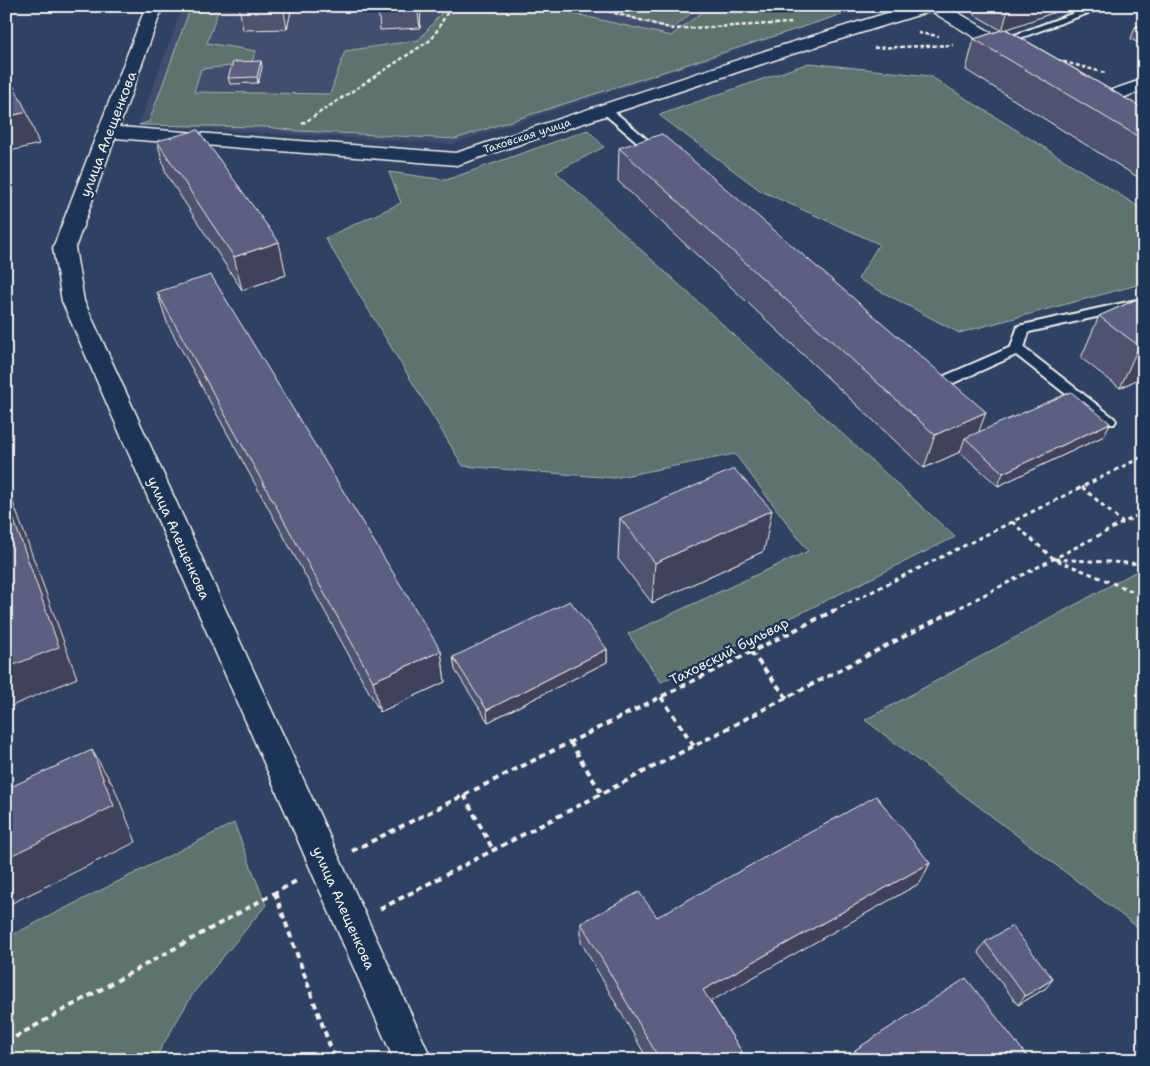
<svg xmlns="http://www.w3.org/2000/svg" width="1150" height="1066" font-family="'Shantell Sans',sans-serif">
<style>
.built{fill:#424e6f}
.green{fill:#5e736e;stroke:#a9b2ab}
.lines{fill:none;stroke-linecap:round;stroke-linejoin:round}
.service-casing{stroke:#f4f1e8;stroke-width:4}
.minor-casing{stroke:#f4f1e8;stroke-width:3}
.path-far2{stroke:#f4f1e8;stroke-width:2.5;stroke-dasharray:4 2.5;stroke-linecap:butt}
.path-far1{stroke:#f4f1e8;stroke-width:3;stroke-dasharray:4.5 4;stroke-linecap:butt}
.path{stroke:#f4f1e8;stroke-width:4;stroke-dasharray:6 4.5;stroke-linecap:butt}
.service{fill:#1d3557;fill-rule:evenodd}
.minor{fill:#1d3557;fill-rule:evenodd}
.wall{fill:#505270;stroke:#f4f1e8}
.shaded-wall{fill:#41425b;stroke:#f4f1e8}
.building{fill:#5d5f82;stroke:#f4f1e8}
.labels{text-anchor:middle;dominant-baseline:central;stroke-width:5;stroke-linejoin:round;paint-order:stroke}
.far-street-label{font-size:11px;fill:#f4f1e8;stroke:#1d3557}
.street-label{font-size:14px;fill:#f4f1e8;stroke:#1d3557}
</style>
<rect width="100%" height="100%" fill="#304264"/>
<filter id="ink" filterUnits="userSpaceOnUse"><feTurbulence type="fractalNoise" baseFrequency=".02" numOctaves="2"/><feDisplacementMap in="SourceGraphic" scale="10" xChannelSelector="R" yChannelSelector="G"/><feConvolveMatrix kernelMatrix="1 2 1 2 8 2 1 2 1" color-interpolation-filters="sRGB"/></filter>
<g filter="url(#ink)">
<polygon class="built" points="183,6 823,6 842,15 452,144 139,125"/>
<g class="green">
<polygon points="191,6 220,6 207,43 256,51 251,64 201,69 194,92 330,94 345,51 419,40 447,6 540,6 671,36 710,6 868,6 455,139 299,131 266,127 139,125 149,122"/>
<polygon points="589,6 699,6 673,29"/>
<polygon points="809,63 930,76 1144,210 1144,286 1141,284 959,333 858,279 879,244 761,191 659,115"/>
<polygon points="588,130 604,147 556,172 955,537 661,682 628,634 808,551 735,454 614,478 463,466 325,238 401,203 389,172 446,180"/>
<polygon points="1144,567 1144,932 865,720"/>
<polygon points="234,823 266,905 194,992 154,1060 6,1060 6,938"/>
</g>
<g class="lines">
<g class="service-casing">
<g id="service">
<polygon points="1093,6 1107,6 1001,45 995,45 993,43"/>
<polygon points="606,107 610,108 662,152 663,154 662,156 654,156 602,112 601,110 602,108"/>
<polygon points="1137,300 1143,304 1141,307 1029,332 1024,348 1114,418 1116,421 1114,424 1104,424 1016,355 940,389 930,389 925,384 927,381 935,380 1011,347 1018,326"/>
</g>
</g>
<g class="minor-casing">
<g id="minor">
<polygon points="146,6 163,6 119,127 456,153 777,47 910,6 947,6 1022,51 1025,55 1022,59 1016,60 1010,59 931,11 789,55 457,165 115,138 75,248 84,301 432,1060 394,1060 62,301 53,248"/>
<polygon points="1144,79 1144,90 1095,108 1076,99 1074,95 1076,91 1083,89 1097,95"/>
</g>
</g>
<g class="path-far2">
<polyline points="589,6 673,29 792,23"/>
<polyline points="918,33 939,36"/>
<polyline points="874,48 953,45"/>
<polyline points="1057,60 1106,73"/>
<polyline points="302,124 432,39 451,6"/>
</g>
<g class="path-far1">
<polyline points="1082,487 1123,523"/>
<polyline points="1012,522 1054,559"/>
<polyline points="1144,564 1054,559 1144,596"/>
<polyline points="833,611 1144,456"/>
<polyline points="953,611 1144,512"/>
</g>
<g class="path">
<polyline points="751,652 787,698"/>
<polyline points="661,697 694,746"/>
<polyline points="570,742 602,794"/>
<polyline points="464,795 493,850"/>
<polyline points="352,851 835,610"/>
<polyline points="275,893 335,1060"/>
<polyline points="380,909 955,610"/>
<polyline points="6,1042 298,880"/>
</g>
<use href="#service" class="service"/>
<use href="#minor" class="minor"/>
</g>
<g class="wall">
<polygon points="239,6 292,6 287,29 243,30"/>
<polygon points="378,6 421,6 420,28 380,30"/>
<polygon points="975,6 1072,6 1006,29 1144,109 1144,181 966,70 974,39 1001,30 973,14"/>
<polygon points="1144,24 1144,46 1131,39 1135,27"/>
<polygon points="262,67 258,83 230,84 228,78"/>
<polygon points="157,141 286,275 242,290 166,174"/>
<polygon points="619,148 986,412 978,432 1104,436 998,486 960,452 924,468 618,181"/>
<polygon points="157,292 441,651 445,682 380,712 168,325"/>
<polygon points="1144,296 1144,376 1120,388 1081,358 1099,316"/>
<polygon points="620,518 764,551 652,603 618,559"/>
<polygon points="607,649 607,662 488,722 455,670 453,657"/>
<polygon points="930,863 920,883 710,1001 747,1060 648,1060 581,942 581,923 657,917"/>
<polygon points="985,942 1046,988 1018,1005 978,952"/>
<polygon points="855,1050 1030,1060 850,1060"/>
</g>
<g class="shaded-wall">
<polygon points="283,6 292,6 287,29"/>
<polygon points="417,6 421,6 420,28"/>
<polygon points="1009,6 1072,6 1002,31"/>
<polygon points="261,61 262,67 258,83 257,77"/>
<polygon points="27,112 39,144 6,152 6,117"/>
<polygon points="6,185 8,185 11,191 6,192"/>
<polygon points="279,242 286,275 242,290 234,257"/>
<polygon points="1144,344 1144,376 1120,388 1139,346"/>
<polygon points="986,412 974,445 965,438 960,452 924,468 935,435"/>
<polygon points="1110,423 1104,436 998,486 1003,473"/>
<polygon points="6,483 77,678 9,707 6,703"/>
<polygon points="772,510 764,551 652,603 655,563"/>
<polygon points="607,649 607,662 488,722 487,710"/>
<polygon points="441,651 445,682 380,712 373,681"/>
<polygon points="92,750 114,787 136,842 6,906 6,858"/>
<polygon points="930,863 920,883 699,1008 703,990"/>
<polygon points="1053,979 1046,988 1018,1005 1025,996"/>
</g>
<g class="building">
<polygon points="239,6 275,6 239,7"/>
<polygon points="1144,24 1144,31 1135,27"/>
<polygon points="1005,29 1144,109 1144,140 974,39"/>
<polygon points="261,61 257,77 228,78 233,62"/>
<polygon points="6,71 27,112 6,117"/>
<polygon points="198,130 279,242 234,257 157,141"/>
<polygon points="662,134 986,412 935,435 619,148"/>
<polygon points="211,275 441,651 373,681 157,292"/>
<polygon points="1144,296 1144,344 1139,346 1099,316"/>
<polygon points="1071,392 1110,423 1003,473 965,438"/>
<polygon points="734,469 772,510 655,563 620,518"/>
<polygon points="6,498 59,647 6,668"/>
<polygon points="570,601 607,649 487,710 453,657"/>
<polygon points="92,750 114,806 6,858 6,789"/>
<polygon points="876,796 930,863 703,990 747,1060 660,1060 581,923 639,892 657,917"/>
<polygon points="1012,926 1053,979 1025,996 985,942"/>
<polygon points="966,978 1030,1060 862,1060 855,1050"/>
</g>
</g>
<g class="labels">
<g class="far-street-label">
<text transform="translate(527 136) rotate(-18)">Таховская улица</text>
</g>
<g class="street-label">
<text transform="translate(108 134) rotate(-69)">улица Алещенкова</text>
<text transform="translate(179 538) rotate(66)">улица Алещенкова</text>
<text transform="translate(729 651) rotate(-27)">Таховский бульвар</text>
<text transform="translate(344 908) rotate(66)">улица Алещенкова</text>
</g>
</g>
<rect width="1150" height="1066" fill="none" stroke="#1d3557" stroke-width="25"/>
<rect x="12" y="12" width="1125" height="1041" fill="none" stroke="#f4f1e8" stroke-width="2" filter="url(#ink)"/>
</svg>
